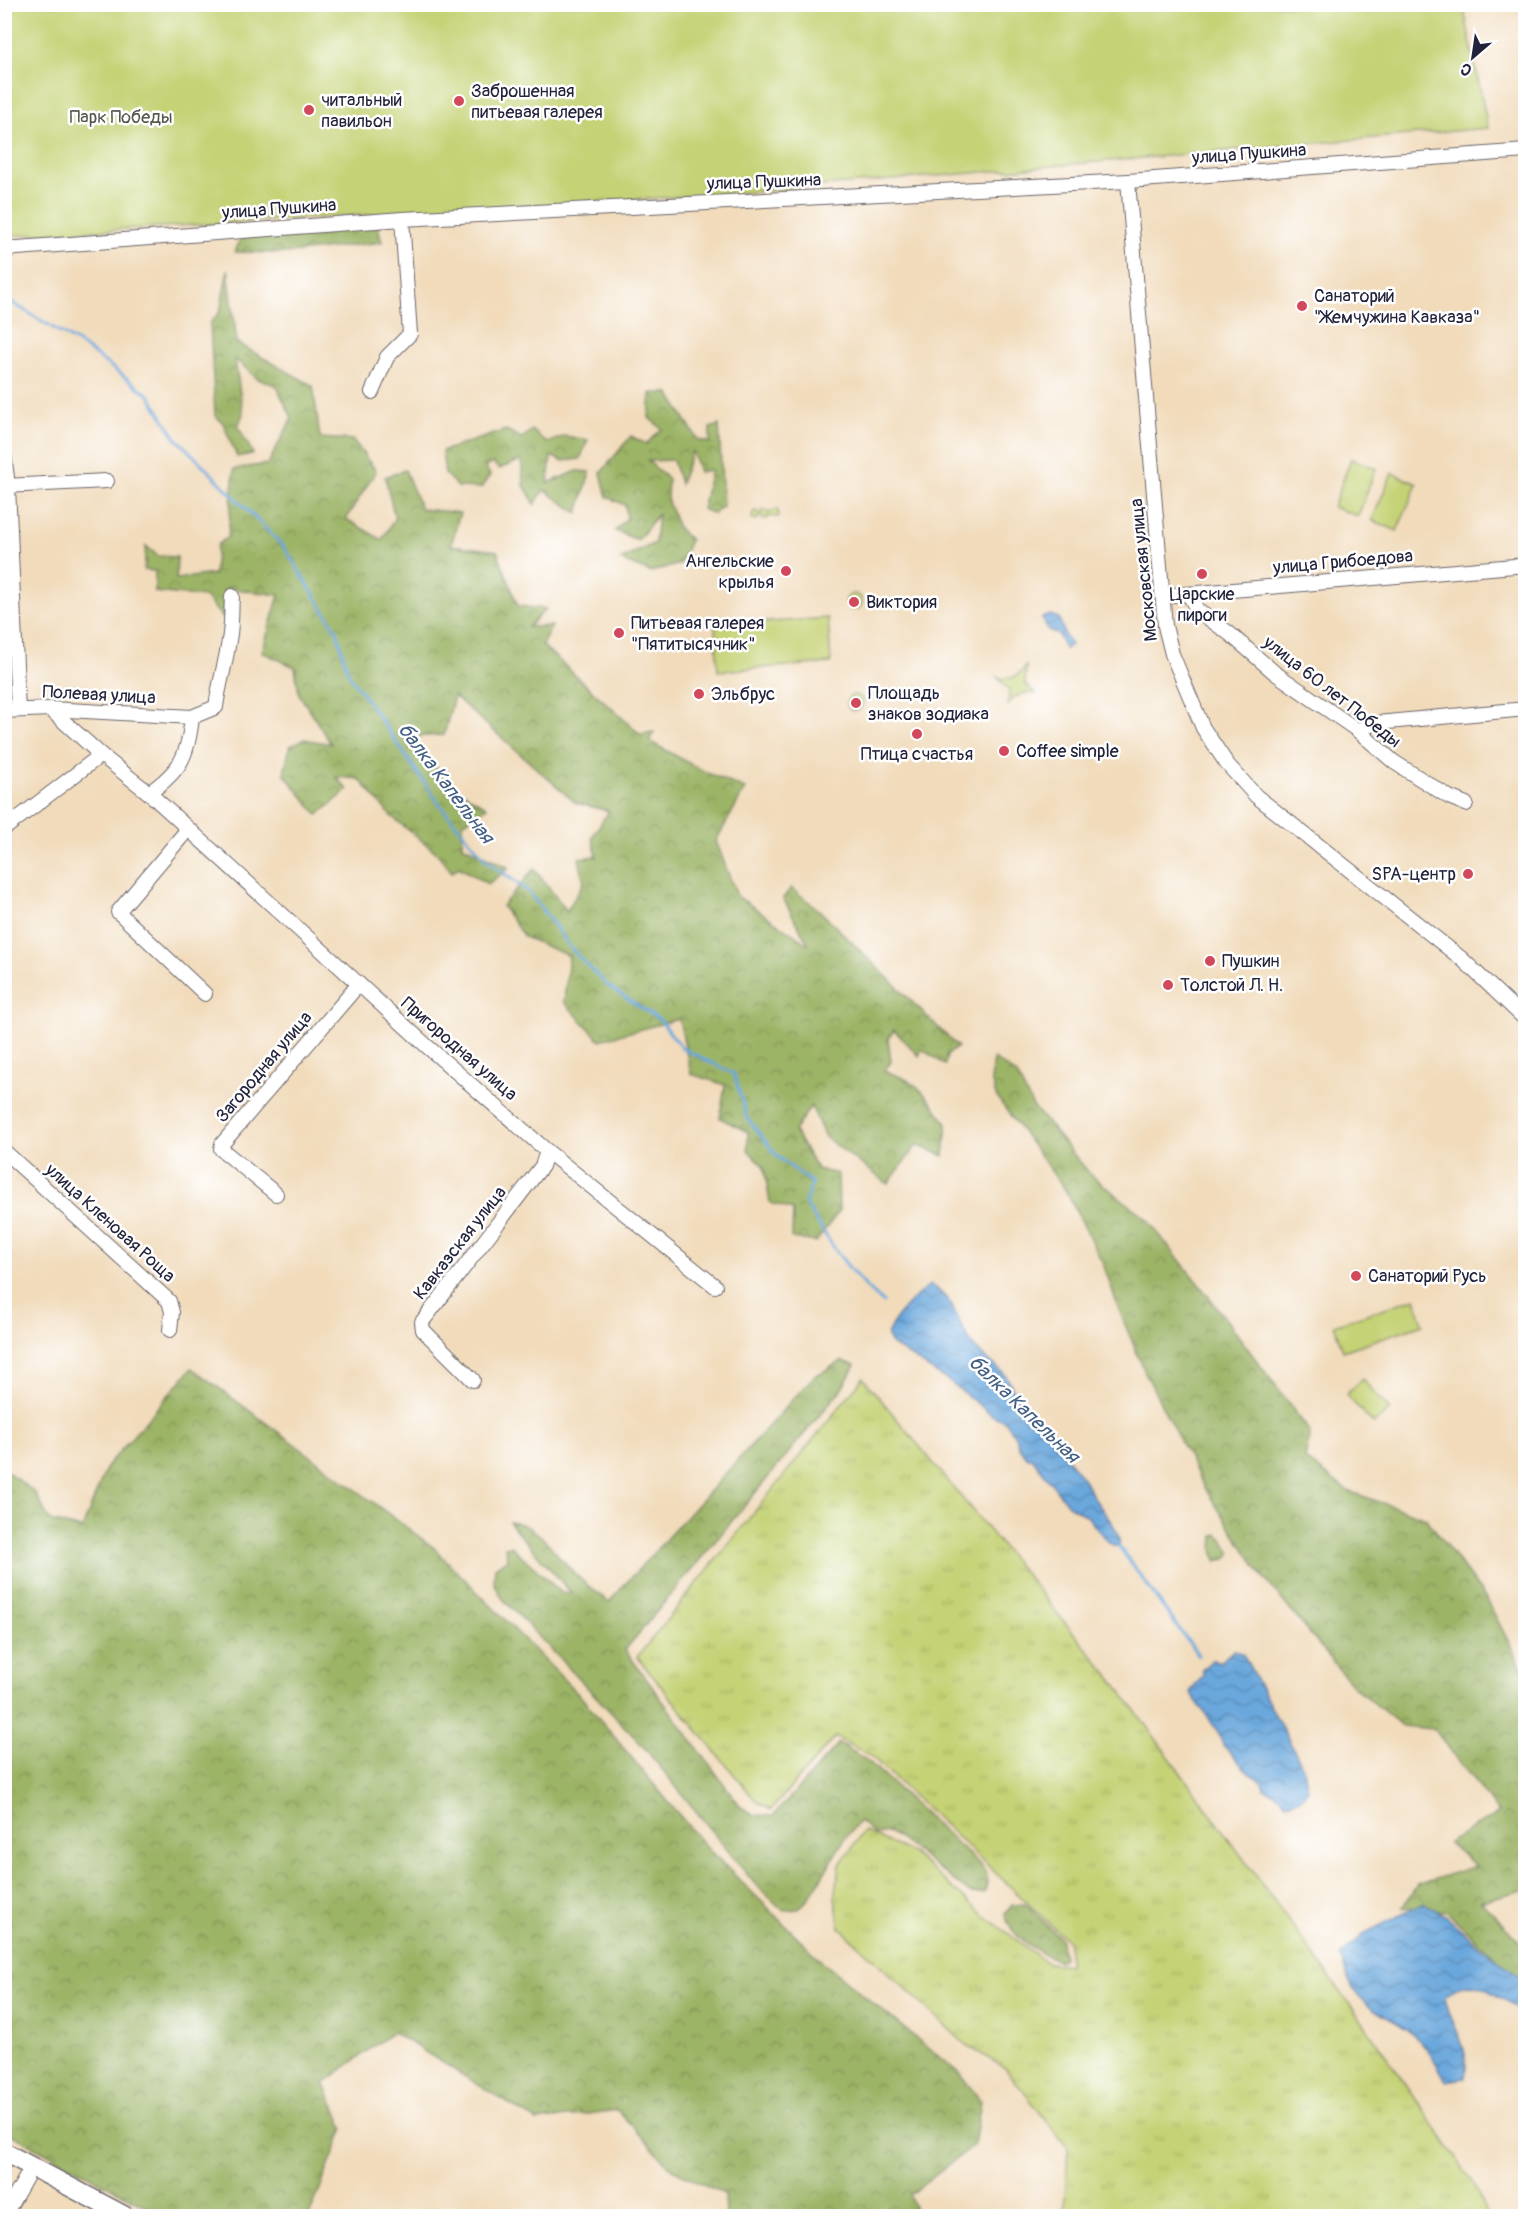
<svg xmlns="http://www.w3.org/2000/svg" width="1530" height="2221" font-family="Pangolin,sans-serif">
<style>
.grass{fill:url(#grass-tufts);stroke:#747a58;stroke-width:1.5}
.forest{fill:url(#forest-crowns);stroke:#5f6b50;stroke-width:1.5}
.park{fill:#c5d274;stroke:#747a58;stroke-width:1.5}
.water{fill:url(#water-waves);stroke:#46648c;stroke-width:1.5}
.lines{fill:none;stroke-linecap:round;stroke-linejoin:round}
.stream{stroke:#6aa7dc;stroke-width:3}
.minor-casing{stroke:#6a6368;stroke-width:16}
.major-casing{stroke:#6a6368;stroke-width:21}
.minor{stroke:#fff;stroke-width:14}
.major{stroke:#fff;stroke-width:18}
.poi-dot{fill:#d1495b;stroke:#fff;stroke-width:2}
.labels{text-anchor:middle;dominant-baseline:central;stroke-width:5;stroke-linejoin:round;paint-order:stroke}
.poi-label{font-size:18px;fill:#22223b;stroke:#fff;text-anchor:start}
.park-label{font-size:18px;fill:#53574c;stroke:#fff}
.street-label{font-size:18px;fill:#22223b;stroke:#fff}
.water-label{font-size:20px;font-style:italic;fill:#425e83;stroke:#fff}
</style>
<defs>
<pattern id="grass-tufts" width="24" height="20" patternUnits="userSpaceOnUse" patternTransform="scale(1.5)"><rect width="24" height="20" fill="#c5d274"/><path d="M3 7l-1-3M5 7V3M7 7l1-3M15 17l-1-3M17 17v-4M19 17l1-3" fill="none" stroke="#a9b465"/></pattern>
<pattern id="forest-crowns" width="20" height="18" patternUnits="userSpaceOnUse" patternTransform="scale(1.5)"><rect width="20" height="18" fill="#9cb466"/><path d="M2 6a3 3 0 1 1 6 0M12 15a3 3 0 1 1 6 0" fill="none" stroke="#7f9255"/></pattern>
<pattern id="water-waves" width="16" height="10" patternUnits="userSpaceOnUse" patternTransform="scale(1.5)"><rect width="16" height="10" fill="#6aa7dc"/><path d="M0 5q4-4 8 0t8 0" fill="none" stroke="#5788b4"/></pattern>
</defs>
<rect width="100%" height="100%" fill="#fff"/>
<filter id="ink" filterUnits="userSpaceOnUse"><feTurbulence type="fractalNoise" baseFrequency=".0167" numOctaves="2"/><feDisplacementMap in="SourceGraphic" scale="12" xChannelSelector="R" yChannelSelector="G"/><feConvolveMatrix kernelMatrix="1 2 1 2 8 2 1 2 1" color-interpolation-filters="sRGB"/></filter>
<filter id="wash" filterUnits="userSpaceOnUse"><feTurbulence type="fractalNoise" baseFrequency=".008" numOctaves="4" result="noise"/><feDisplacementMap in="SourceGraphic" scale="24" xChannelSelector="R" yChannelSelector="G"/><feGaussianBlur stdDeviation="1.35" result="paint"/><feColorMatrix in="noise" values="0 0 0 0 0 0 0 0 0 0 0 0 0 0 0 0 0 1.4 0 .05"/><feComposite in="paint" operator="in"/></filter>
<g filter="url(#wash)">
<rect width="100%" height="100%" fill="#f1dbbb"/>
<g class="grass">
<polygon points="777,509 779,515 778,517 769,516 768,518 763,519 762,517 758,517 758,519 754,520 752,518 753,512 757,511 758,514 762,513 762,511 767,510 768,513"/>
<circle cx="854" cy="602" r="8"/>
<path d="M1026,666l-1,18 11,10c-13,-2 -20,0 -28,11l1,-15 -12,-13c14,4 21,0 29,-11z"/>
<circle cx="855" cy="703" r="8"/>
<polygon points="863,1378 1115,1683 1362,2021 1473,2182 1487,2216 1064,2216 1068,2148 1005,2068 966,2045 840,1928 835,1898 840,1864 864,1831 912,1853 980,1912 1047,1963 1069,1965 1069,1942 870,1755 835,1737 771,1810 756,1801 637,1657"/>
</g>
<g class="forest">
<polygon points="378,226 382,242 289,253 235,252 241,237"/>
<path d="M228,269l9,74 76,43 7,52 33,2 23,31 -30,48 36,21 13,-22 -10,-41 20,-7 16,39 39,4 -9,32 46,6 21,55 28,3 -18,18 24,-1 -10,19 98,89 14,-2 -5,9 54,30 42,18 -29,52 21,55 72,49 -26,-47 8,-10 28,22 139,137 -11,7 -2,11 -23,-16 -3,7 -25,-26 -6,9 3,23 -7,9c36,10 41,24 63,52l-3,33 -27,-11 -29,39 -63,-47 -14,-31 -17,25 23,38 21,5 1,37 -23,31 -24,-4 1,-28 -23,-7 -6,-36 -16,-17v-18l-28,-14 5,-33 -34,-11 -12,-55 -79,21 -36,-38 5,-46 -45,-19 -22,-31 32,-37 33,42 17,-29 -5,-24 18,-2 -5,-19 17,-26 -33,-8 -122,-107 -10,39 -38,2 53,53 28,17 -24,16 -1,22 47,23 -21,16 -29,-17 -7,5 -15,-19 -46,-37 -32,-37 -23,-2 12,13 -30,25 -34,-41 6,-28 14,-7 27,5 -32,-50 -4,-27 -33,-15 17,-57 -52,-7 -4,30 -18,-21 -50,-5v-21l-11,-1 2,-24 12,10 19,1 -1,22 38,-5 3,-29 11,-8 6,-68 34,-5 24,-46 -16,-33 -18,-6 -23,-20 8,55 -5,12 15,28 -16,3 -14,-34 -8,-8 -5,-92 10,-11z"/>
<polygon points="651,393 669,393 698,440 710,443 710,428 719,425 723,506 714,514 702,509 711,470 699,472 692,451 680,484 673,460 648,461 668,479 667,499 678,528 690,540 680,564 650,572 620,560 655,543 658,514 638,540 615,531 627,518 625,505 607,497 601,473 631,436 646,444 662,429 649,418"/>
<polygon points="506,430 522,438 532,430 547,443 565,436 588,440 580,459 562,461 551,456 548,483 577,471 590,472 578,513 544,490 535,504 524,485 521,460 499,469 493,463 485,467 490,475 481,488 458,487 445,474 442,451"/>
<polygon points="994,1059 1017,1075 1032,1105 1091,1175 1146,1218 1213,1302 1310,1432 1305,1459 1348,1491 1426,1518 1487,1600 1525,1674 1526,1889 1481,1901 1525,1946 1525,1985 1446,1911 1403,1907 1417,1885 1476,1866 1448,1843 1499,1813 1434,1729 1402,1726 1351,1684 1260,1573 1206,1490 1166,1414 1144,1370 1119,1310 1104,1266 1066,1191 996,1096 991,1080"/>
<path d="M842,1361l13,4 -12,22 -218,263 116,157 13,8 19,1 66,-73 29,18 111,103c9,9 10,17 5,29h-14l-73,-56 -9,-5 -14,2 -14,-13c-26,25 -36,62 -61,88l-16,1 -28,-26 -112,-138 -140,-147 -9,-16 1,-16 12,-7 -2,-13 6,-1 51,47 10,1 -63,-72c30,1 45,31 64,50 11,11 24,21 36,30l204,-225z"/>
<polygon points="192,1368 433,1547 582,1698 705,1846 824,1963 960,2074 981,2101 974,2145 910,2195 917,2216 725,2216 724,2194 672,2169 617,2110 537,2121 393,2032 324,2083 344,2128 309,2216 164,2216 5,2131 5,1470 35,1493 50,1521 82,1529 107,1466"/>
<polygon points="1218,1534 1223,1539 1231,1554 1226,1559 1216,1561 1213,1550 1214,1536"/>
<path d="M1025,1904l35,34 4,20 -5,3c-19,-8 -51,-25 -54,-47l7,-9z"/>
</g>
<g class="park">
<polygon points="5,5 1463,5 1488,128 730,194 5,236"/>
<polygon points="1351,459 1376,468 1358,516 1333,507"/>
<polygon points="1392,473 1417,484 1397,531 1372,520"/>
<polygon points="828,618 831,663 718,671 715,626"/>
<polygon points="1415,1298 1423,1324 1343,1351 1334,1325"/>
<polygon points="1362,1379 1390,1410 1374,1424 1346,1395"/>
</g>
<g class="water">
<polygon points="1050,615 1059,618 1065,636 1071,645 1065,649 1058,634 1048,630 1042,618"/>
<path d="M930,1285c27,15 26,38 42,59 9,13 23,19 33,31 6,7 8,17 14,24 14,14 25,31 38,47 12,15 26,30 35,48 7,15 31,36 27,52h-5l-8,-6 -19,-24 -19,-11 -36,-47h-4l-8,-9 -7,-17 -8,-11 -13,-6 -42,-33 -59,-38 -4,-7c3,-17 29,-42 43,-52z"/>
<polygon points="1234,1650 1243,1654 1304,1769 1308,1790 1301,1799 1286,1803 1278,1795 1264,1788 1262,1782 1250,1774 1223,1745 1217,1730 1190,1692 1203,1676 1202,1669 1213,1660 1219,1663"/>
<path d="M1424,1903l23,14 38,33 40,31v32c-27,-13 -50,-44 -80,-17 5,32 26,47 20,82l-19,3c-12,-23 -24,-43 -47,-57 -14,-8 -27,-14 -39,-26 -10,-10 -15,-29 -20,-42l25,-23z"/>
</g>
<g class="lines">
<g class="stream">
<path d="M4,298l79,48 66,49 26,42 109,110 53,84 11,42 92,132 46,55 43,32 46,61 34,34 51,33 22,28 52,26 13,44 31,39 34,26 -7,20c23,37 45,72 78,99"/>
<polyline points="1118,1545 1198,1655"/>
</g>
</g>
</g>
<g filter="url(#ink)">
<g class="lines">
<g class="minor-casing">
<g id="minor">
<polyline points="1128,181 1165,626 1172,654 1203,728 1227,764 1256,796 1462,959 1526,1020"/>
<polyline points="4,249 402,219 1128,181 1526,151"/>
<polyline points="372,392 387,357 410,334 402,219"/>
<polyline points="4,454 8,486 18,710"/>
<polyline points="4,486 107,481"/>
<polyline points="1189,594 1197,610 1230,634 1275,673 1357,730 1394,762 1449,797 1466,804"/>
<polyline points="1163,596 1526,565"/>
<polyline points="50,709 101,755 149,793 429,1048 547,1151 715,1286"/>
<polyline points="4,711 50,709 192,717"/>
<polyline points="1357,730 1377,723 1526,709"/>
<path d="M149,793c32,-23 39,-37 43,-76l24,-10c3,-24 10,-44 13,-67 3,-14 2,-29 3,-44"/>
<polyline points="4,829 101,755"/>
<polyline points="188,829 118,912 205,994"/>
<polyline points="4,1151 169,1301 172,1312 170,1330"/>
<polyline points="276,1194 221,1149 222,1144 359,984"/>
<polyline points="473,1380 423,1330 422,1322 542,1166 547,1151"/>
<polyline points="4,2216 32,2167"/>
</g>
</g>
<g class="major-casing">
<polyline id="major" points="4,2152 125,2216"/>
</g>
<use href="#minor" class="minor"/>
<use href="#major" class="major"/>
</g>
</g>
<g class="poi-dot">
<circle cx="459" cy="101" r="6"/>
<circle cx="309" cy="110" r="6"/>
<circle cx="1302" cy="306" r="6"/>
<circle cx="786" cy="571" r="6"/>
<circle cx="1202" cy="574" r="6"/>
<circle cx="854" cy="602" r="6"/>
<circle cx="619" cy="633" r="6"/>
<circle cx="699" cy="694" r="6"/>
<circle cx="856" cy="703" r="6"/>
<circle cx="917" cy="734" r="6"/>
<circle cx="1004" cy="751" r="6"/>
<circle cx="1468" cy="874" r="6"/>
<circle cx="1210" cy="961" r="6"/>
<circle cx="1168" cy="985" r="6"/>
<circle cx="1356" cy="1276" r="6"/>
</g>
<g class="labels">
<g class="poi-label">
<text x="471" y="91">Заброшенная<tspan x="471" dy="21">питьевая галерея</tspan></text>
<text x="321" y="100">читальный<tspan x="321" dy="21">павильон</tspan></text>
<text x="1314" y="296">Санаторий<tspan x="1314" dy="21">"Жемчужина Кавказа"</tspan></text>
<text x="774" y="561" text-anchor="end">Ангельские<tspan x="774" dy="21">крылья</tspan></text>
<text x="1202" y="594" text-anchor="middle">Царские<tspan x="1202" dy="21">пироги</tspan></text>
<text x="866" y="602">Виктория</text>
<text x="631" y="623">Питьевая галерея<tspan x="631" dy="21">"Пятитысячник"</tspan></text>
<text x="868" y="693">Площадь<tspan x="868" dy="21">знаков зодиака</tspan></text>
<text x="711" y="694">Эльбрус</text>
<text x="1016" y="751">Coffee simple</text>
<text x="917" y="754" text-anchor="middle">Птица счастья</text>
<text x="1456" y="874" text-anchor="end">SPA-центр</text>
<text x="1222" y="961">Пушкин</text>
<text x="1180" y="985">Толстой Л. Н.</text>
<text x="1368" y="1276">Санаторий Русь</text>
</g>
<g class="park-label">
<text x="121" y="117">Парк Победы</text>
</g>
<g class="street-label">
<text transform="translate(1249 154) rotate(-4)">улица Пушкина</text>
<text transform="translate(764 182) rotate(-2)">улица Пушкина</text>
<text transform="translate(279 209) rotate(-4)">улица Пушкина</text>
<text transform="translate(1343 562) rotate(-5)">улица Грибоедова</text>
<text transform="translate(1144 570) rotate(-96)">Московская улица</text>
<text transform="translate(1332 692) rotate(38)">улица 60 лет Победы</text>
<text transform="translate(99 695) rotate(3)">Полевая улица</text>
<text transform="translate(459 1049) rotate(41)">Пригородная улица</text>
<text transform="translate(264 1067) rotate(-50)">Загородная улица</text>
<text transform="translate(110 1223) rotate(42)">улица Кленовая Роща</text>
<text transform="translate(460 1243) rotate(-52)">Кавказская улица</text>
</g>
<g class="water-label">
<text transform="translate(446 783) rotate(53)">балка Капельная</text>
<text transform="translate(1024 1409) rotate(44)">балка Капельная</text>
</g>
</g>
<rect width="1530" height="2221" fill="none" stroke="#fff" stroke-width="24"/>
<g transform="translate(1473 57) rotate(209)" stroke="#ffffff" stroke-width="4.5" paint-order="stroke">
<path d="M0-4.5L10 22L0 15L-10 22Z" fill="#22223b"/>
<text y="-9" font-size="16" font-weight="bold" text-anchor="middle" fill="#22223b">С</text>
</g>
</svg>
